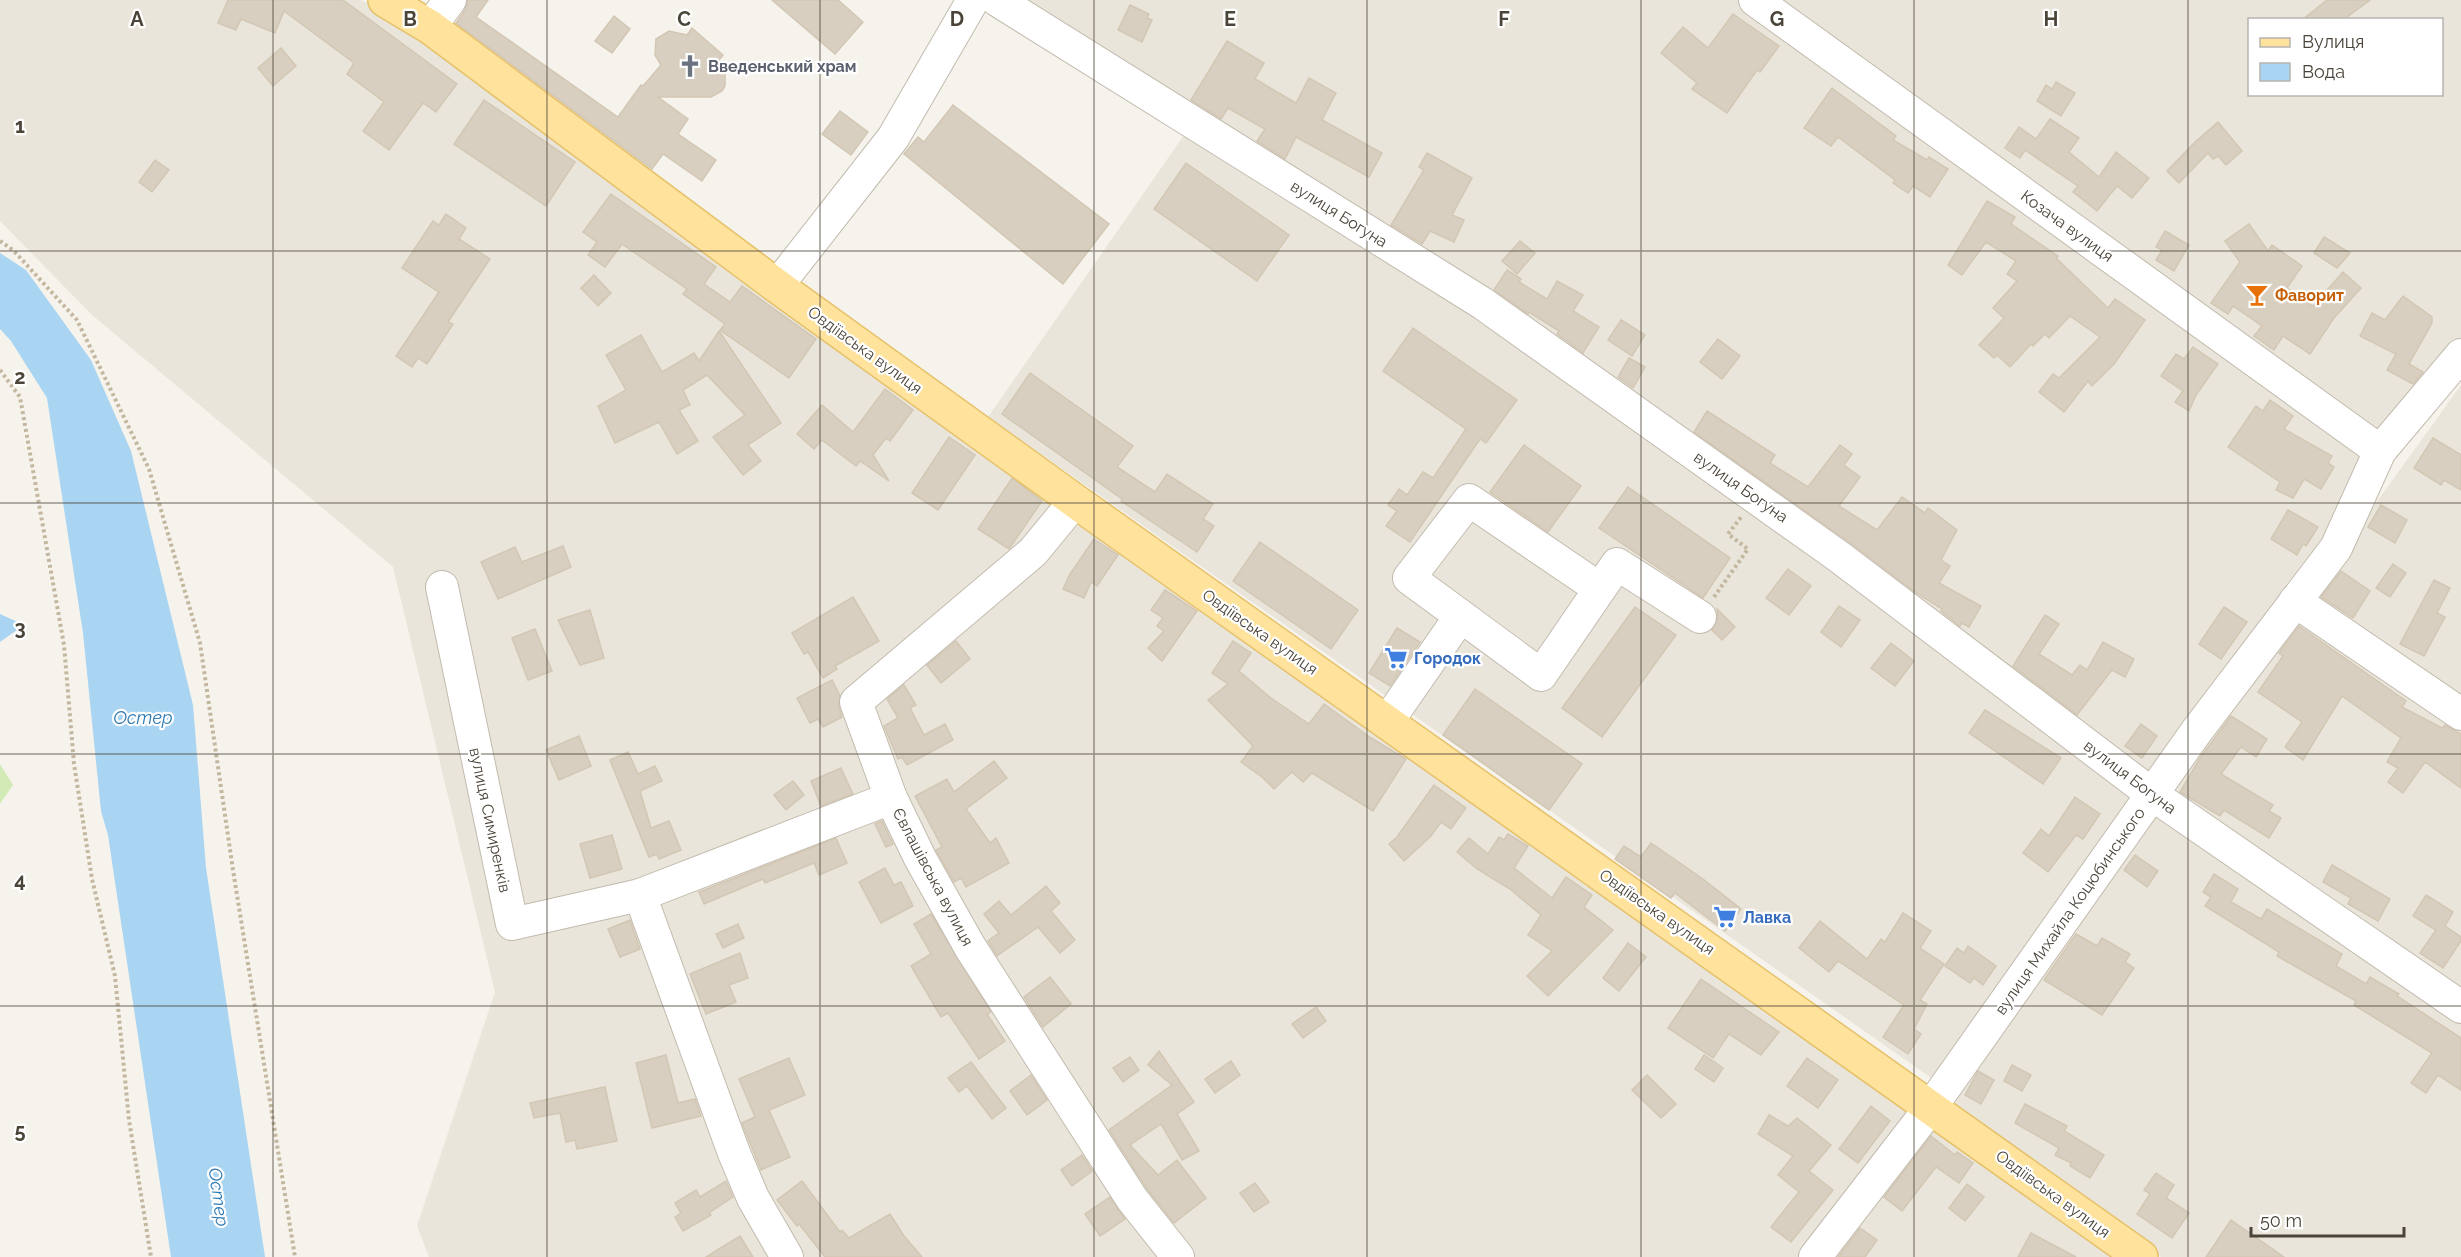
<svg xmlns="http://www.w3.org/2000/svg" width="2461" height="1257" font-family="Raleway,sans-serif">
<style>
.residential{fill:#eae5da;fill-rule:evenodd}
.green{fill:#d2eab5}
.water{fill:#a9d4f2}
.building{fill:#d8cfc1;stroke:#d3c7b4;stroke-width:1.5}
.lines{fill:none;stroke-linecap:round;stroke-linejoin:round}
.minor-casing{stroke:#c2bbae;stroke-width:34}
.major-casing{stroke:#e6c16a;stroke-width:36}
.path{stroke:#c4b79f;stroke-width:4;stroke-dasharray:3 3;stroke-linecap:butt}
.minor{stroke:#fff;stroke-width:32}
.major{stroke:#ffe39c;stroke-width:33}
.grid{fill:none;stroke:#4b4439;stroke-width:1.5;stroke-opacity:0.55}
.labels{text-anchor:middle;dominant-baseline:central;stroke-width:4.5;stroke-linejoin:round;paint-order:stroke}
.worship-label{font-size:16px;font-weight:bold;fill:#5b616d;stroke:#fff;text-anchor:start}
.street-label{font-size:16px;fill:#4b4439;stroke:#fff}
.food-label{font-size:16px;font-weight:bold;fill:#c56008;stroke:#fff;text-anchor:start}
.shop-label{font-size:16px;font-weight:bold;fill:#366cbe;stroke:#fff;text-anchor:start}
.water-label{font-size:18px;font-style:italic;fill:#2e7ab2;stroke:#fff}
.grid-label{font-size:20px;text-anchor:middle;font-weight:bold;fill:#4b4439;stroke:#fff;stroke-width:4.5;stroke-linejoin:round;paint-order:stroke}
</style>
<rect width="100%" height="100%" fill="#f6f3ec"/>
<g class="residential">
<polygon points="0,0 361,0 379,8 2133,1257 429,1257 417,1226 495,992 393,567 92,315 0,221"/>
<path d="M1015,0h1446v342l-131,200 -393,540 -949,-665 210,-302zM2250,20h192v74h-192z"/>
<polygon points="2461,385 2461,1257 2161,1257 1942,1105"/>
</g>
<polygon class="green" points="0,764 13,785 0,804"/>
<g class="water">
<polygon points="0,253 26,270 91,360 131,451 193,705 206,868 265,1257 171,1257 108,835 101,811 83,633 47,398 11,341 0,329"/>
<polygon points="0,614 24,625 0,642"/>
</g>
<g class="building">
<polygon points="228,0 343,0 457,84 436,112 423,103 389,150 363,131 384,102 347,74 354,63 284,11 275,33 241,19 236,30 218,23"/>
<polygon points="468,0 488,0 476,17 618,117 641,85 643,86 661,65 655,55 656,39 669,31 687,35 692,28 723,55 719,60 725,74 725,86 722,91 711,97 658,97 688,119 678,134 716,160 702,181 663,154 652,169 456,23 465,10"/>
<polygon points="772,0 838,0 863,22 835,54"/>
<polygon points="2327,0 2370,0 2343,20 2302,20"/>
<polygon points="1130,5 1149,14 1147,18 1152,20 1142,42 1118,30"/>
<polygon points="1733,14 1779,46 1760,72 1757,70 1727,113 1692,89 1697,83 1661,53 1683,27 1708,48"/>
<polygon points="614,16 630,29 612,53 595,41"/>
<polygon points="1227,41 1264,63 1255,79 1296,103 1309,78 1336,93 1322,120 1382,153 1369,177 1296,137 1285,159 1257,141 1265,129 1228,108 1221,119 1191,100"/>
<polygon points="281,48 296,66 273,86 258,68"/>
<polygon points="2056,82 2075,93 2061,116 2037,101 2046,85 2052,89"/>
<polygon points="1832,88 1896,136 1893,140 1927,160 1929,157 1948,169 1930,197 1913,186 1908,193 1893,183 1895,180 1838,137 1831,146 1804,128"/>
<polygon points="484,100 575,162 546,206 454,144"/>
<polygon points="953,105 1109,224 1063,284 904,154 918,137 924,142"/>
<polygon points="840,111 868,132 851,155 822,134"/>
<polygon points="2050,119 2079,138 2069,152 2099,177 2116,152 2149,178 2132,198 2117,186 2097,211 2073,192 2078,186 2025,150 2020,158 2005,148 2019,127 2036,139"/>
<polygon points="2218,122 2242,151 2226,165 2218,156 2213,159 2208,153 2179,183 2167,171 2195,142"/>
<polygon points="1427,153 1472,178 1452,215 1464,220 1454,242 1430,231 1422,244 1391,225 1424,170 1419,167"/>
<polygon points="155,160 169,170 152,192 139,182"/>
<polygon points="1186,163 1289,235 1257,281 1154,209"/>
<polygon points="611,194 716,267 704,284 730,302 742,286 816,339 789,378 720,330 725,324 683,294 687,289 622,244 605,267 588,255 597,242 583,232"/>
<polygon points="1987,201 2015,217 2011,224 2058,256 2056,258 2108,308 2115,299 2145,320 2114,364 2092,386 2088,381 2064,412 2039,392 2053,374 2059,378 2100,337 2070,316 2049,338 2045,334 2033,346 2031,344 2010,367 1997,355 1994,358 1979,345 2004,318 1993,308 2017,281 2007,274 2016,261 1986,242 1962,275 1948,265"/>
<polygon points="446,214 466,228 459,239 490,259 448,322 453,324 427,364 418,358 412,367 396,356 439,292 402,268 433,221 439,225"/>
<polygon points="2249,224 2268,251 2272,245 2302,266 2287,288 2313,306 2343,272 2361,288 2334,318 2310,354 2283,336 2274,350 2254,336 2262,326 2233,306 2228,314 2211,303 2240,262 2225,241"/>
<polygon points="2165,231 2189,245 2174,271 2156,260 2162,250 2156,247"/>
<polygon points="2324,237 2350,253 2337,268 2314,253"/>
<polygon points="1520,241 1535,253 1517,274 1502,261"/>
<polygon points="1507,270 1521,279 1519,282 1547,299 1557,281 1583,295 1573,311 1599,327 1583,353 1557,334 1559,331 1529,312 1528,314 1494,290"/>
<polygon points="594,275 611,293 598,306 581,288"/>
<polygon points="2403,296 2432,317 2432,323 2409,364 2423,372 2413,384 2387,370 2396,354 2360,336 2372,313 2385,320"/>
<polygon points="1621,320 1645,335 1632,356 1608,340"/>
<polygon points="1413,328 1517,400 1486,443 1480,439 1410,542 1386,526 1397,511 1388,505 1399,489 1407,495 1423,472 1433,478 1466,429 1383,371"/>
<polygon points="719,331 781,423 748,445 761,461 743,475 713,437 745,415 707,375 683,390 690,405 679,410 698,441 677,454 659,422 615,443 598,406 626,390 606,355 641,335 662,372 694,353 699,361"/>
<polygon points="1718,339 1740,356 1722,379 1700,362"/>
<polygon points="2193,347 2218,364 2196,395 2189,411 2175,402 2183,391 2161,376 2176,354 2184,359"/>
<polygon points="1629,358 1645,367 1633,388 1618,377"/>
<polygon points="1030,373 1133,446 1117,467 1155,492 1167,474 1213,504 1203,519 1214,526 1197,552 1121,501 1122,499 1002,414"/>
<polygon points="885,389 913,410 890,441 886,438 873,455 889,481 860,461 856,466 822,440 814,449 797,434 822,405 853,432"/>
<polygon points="2270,400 2293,416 2284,429 2332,456 2328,463 2334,467 2321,489 2304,479 2293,498 2276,490 2280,482 2228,447 2256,406 2263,411"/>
<polygon points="1707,411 1775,455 1770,463 1808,487 1840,445 1852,454 1844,465 1860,477 1839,506 1877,530 1902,497 1925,513 1928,508 1957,530 1941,560 1950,566 1939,583 1981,606 1969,627 1962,623 1960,626 1941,611 1942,609 1915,592 1849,542 1694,432"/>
<polygon points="949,437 975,455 938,510 912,493"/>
<polygon points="2433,438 2461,455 2461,490 2444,480 2441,485 2414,468"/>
<polygon points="1524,445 1581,486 1548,532 1490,492"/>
<polygon points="1012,478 1042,501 1009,549 978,529"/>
<polygon points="1628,487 1730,558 1703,598 1599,528"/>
<polygon points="2381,505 2407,520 2395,543 2368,527"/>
<polygon points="2288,510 2318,527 2306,546 2303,544 2297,555 2271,539"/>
<polygon points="1094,539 1118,555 1097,586 1091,582 1084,598 1063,589 1070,574"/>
<polygon points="1260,542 1358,610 1331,649 1233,581"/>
<polygon points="563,546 571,567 498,599 481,562 515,547 522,562"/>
<polygon points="2393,564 2406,573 2390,597 2376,588"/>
<polygon points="1788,569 1811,586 1789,615 1766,598"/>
<polygon points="2341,571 2370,591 2353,618 2321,597"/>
<polygon points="2434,580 2450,588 2437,613 2445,617 2424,656 2400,644"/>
<polygon points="1165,590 1197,611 1162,661 1148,648 1164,631 1157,626 1163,618 1151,610"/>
<polygon points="853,597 879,641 835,666 837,669 823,678 808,652 804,654 792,633"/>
<polygon points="1839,606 1860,620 1841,647 1821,632"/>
<polygon points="1635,607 1676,635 1602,737 1562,708"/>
<polygon points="2224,607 2247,622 2221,659 2199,644"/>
<polygon points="1717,609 1735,627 1722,640 1712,630 1718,618"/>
<polygon points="590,610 604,658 580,665 558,620"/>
<polygon points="2045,615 2059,624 2039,654 2072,675 2080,665 2087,670 2103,642 2134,659 2125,677 2112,670 2077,715 2013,666"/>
<polygon points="2299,626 2406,701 2402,707 2442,728 2445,725 2461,734 2461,788 2425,762 2403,793 2388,782 2398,768 2387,762 2401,738 2342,696 2303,760 2285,747 2302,722 2258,692 2283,656 2279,653"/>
<polygon points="1397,628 1420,642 1390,686 1369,673"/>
<polygon points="535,629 552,671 528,680 512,638"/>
<polygon points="956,641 970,659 941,683 927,665"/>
<polygon points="1233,641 1251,653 1239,671 1271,698 1309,724 1324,704 1371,738 1406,759 1373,811 1312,773 1303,782 1292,772 1274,789 1262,777 1241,762 1253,746 1208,700 1228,684 1212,673"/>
<polygon points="1891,643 1914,661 1895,686 1871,668"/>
<polygon points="832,680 840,696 839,707 842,717 823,727 818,719 810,723 797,698"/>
<polygon points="904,685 916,705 910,708 924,735 945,724 953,740 907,765 902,757 898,759 884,726 898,718 887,699"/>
<polygon points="1475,689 1582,764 1549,810 1443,735"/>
<polygon points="1985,710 2061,758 2043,784 1969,733"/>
<polygon points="2231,716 2267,739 2256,757 2241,747 2221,774 2273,805 2269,811 2281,818 2269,838 2224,810 2220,816 2180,792 2200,758"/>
<polygon points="2141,724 2157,736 2142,758 2125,746"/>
<polygon points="579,736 591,766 559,780 546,750"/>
<polygon points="628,752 638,774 655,766 662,781 640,791 651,828 669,821 681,850 659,859 657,854 649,857 610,760"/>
<polygon points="994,761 1007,778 966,809 990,843 996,838 1009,863 966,887 961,878 954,882 936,850 942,847 915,796 947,779 954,792"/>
<polygon points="841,768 853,794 821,806 811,781"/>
<polygon points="793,781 804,795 786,810 774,795"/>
<polygon points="1434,785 1466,808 1451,829 1441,822 1431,836 1404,861 1389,844 1397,837"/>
<polygon points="2075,797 2100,814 2083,839 2076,835 2048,872 2023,853 2041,829 2049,836"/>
<polygon points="882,821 893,844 886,847 875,824"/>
<polygon points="1508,834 1528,846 1514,868 1552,898 1566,877 1592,895 1584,907 1613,930 1548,996 1527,976 1552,951 1528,935 1541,915 1510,889 1477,869 1457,852 1469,838 1488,854 1499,837 1504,840"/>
<polygon points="612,835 622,869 590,878 580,844"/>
<polygon points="836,838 847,863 819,875 814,863 765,883 763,879 704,904 699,892"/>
<polygon points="1651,843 1703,879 1741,909 1725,931 1675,893 1671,898 1615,859 1624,846 1641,857"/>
<polygon points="2135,855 2158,871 2147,887 2124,870"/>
<polygon points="2332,865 2390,899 2378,921 2348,904 2351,898 2323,882"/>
<polygon points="885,868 894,885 901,882 913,906 881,923 859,882"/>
<polygon points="2214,874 2238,889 2231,902 2261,919 2267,909 2342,954 2336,966 2366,984 2370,977 2399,994 2397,996 2461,1038 2461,1090 2438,1075 2426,1093 2411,1083 2432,1053 2354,1005 2356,1001 2277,956 2279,952 2205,906 2211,897 2203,892"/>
<polygon points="1046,886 1060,903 1051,911 1075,940 1060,953 1038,927 997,956 988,941 999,933 984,914 999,901 1011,915"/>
<polygon points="2426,895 2453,912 2445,926 2461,937 2461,941 2443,968 2420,953 2436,930 2413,916"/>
<polygon points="1903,913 1931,931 1920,948 1944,964 1920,1000 1927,1004 1914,1029 1921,1034 1908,1054 1883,1037 1904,1005 1838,961 1829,972 1799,948 1820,921 1867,959 1881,939 1885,942"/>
<polygon points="931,914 991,1012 987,1014 1005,1041 979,1059 948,1013 941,1017 911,966 931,954 914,924"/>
<polygon points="630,920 640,949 620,957 608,929"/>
<polygon points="738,924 744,938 723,948 716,934"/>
<polygon points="2076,934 2097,946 2102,938 2130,954 2125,962 2134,968 2102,1015 2044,980"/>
<polygon points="1628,943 1646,957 1619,991 1603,978"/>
<polygon points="1968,946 1996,966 1983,985 1974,978 1970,983 1945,966 1957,948 1964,953"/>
<polygon points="740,953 748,978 729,985 736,1002 706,1014 690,974"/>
<polygon points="1050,977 1071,1004 1043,1027 1024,997"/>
<polygon points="1701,979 1779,1032 1761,1055 1729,1034 1713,1058 1668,1028"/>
<polygon points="1316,1007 1326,1021 1303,1038 1292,1024"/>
<polygon points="1159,1051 1194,1102 1177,1114 1199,1151 1182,1160 1161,1124 1130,1145 1158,1175 1177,1160 1206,1198 1174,1223 1147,1189 1109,1130 1172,1085 1148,1065"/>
<polygon points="666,1055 678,1103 695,1099 701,1116 652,1128 636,1063"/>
<polygon points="1704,1055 1723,1068 1714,1082 1695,1069"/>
<polygon points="1130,1057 1139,1070 1123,1082 1113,1068"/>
<polygon points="789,1058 805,1095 769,1110 790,1157 761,1170 742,1123 755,1117 739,1079"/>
<polygon points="1807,1058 1838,1080 1818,1108 1787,1086"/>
<polygon points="1231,1061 1240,1075 1215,1093 1205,1079"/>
<polygon points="971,1062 1006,1108 992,1119 967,1086 959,1092 948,1078"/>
<polygon points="2012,1065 2031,1075 2022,1091 2004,1081"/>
<polygon points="1978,1071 1994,1080 1981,1104 1965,1095"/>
<polygon points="1031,1075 1047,1100 1027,1115 1010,1091"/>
<polygon points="1647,1075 1676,1104 1661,1118 1632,1090"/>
<polygon points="605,1087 617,1141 577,1149 575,1140 566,1142 560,1113 534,1118 530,1103"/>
<polygon points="2025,1104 2067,1126 2064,1131 2104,1155 2090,1178 2070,1166 2071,1163 2055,1155 2059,1148 2015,1123"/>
<polygon points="1871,1106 1890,1121 1858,1163 1839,1149"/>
<polygon points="1769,1115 1788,1126 1797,1118 1831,1145 1809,1171 1833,1190 1791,1242 1771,1227 1799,1192 1778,1175 1793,1156 1758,1134"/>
<polygon points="1931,1136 1955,1155 1957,1152 1973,1163 1959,1183 1936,1167 1902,1211 1884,1197"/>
<polygon points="1082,1155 1092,1171 1072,1186 1061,1170"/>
<polygon points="2156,1173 2174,1185 2166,1198 2189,1213 2172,1238 2137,1214 2150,1194 2144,1190"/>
<polygon points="726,1181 733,1197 709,1213 711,1215 683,1231 675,1217 681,1213 675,1203 696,1190 700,1197"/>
<polygon points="802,1181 840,1232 842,1230 849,1238 890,1214 904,1236 922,1257 825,1257 799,1224 797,1226 777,1200"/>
<polygon points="1255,1183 1269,1202 1254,1212 1240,1193"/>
<polygon points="1967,1184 1984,1197 1965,1221 1949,1208"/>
<polygon points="1110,1197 1125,1219 1100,1236 1085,1214"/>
<polygon points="2231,1220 2284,1257 2206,1257"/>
<polygon points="1860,1228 1877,1240 1865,1257 1838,1257"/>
<polygon points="2031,1233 2076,1257 2018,1257"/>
<polygon points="740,1236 753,1257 706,1257"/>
</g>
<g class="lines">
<g class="minor-casing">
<g id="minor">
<polyline points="997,0 1482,303 1838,556 2153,795 2461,1007"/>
<polyline points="1755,0 2380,451"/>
<polyline points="430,27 450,0"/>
<polyline points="777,286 893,138 973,0"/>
<polyline points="1075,501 1033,552 856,702 891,798 920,858 970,947 1132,1199 1178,1257"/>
<polyline points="442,587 512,924 640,895 891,798"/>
<polyline points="1600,589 1469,500 1409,578 1541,675 1617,564 1700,617"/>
<polyline points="2295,601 2461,714"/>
<polyline points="1387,722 1460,617"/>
<polyline points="640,895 734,1153 753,1198 787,1257"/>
<polyline points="1815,1257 1931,1107 2196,732 2336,548 2380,451 2461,355"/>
</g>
</g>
<g class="major-casing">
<polyline id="major" points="385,0 430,27 777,286 1075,501 2141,1257"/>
</g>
<g class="path">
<polyline points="0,241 14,251 77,320 149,469 200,643 233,870 295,1257"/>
<polyline points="0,370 20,397 64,645 74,764 92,879 115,976 129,1120 151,1257"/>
<polyline points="1714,597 1748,549 1728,534 1742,516"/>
</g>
<use href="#minor" class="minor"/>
<use href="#major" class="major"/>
</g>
<path class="grid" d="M273,0v1257M547,0v1257M820,0v1257M1094,0v1257M1367,0v1257M1641,0v1257M1914,0v1257M2188,0v1257M0,251h2461M0,503h2461M0,754h2461M0,1006h2461"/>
<defs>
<g id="church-bare" transform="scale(1.8)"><path d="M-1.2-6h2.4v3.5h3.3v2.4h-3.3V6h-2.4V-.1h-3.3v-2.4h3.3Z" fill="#6b7280" stroke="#fff" stroke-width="2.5" paint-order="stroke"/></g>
<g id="bar-bare" transform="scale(1.8)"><path d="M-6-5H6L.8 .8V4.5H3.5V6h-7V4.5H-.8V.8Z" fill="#e8710a" stroke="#fff" stroke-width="2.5" paint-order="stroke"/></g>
<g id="supermarket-bare" transform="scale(1.8)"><path d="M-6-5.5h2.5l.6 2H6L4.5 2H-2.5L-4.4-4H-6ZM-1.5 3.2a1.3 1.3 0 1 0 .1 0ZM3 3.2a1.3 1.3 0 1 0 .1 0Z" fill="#3f7fe0" stroke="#fff" stroke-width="2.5" paint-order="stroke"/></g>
</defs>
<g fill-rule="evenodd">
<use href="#church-bare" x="690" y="66"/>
<use href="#bar-bare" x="2257" y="295"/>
<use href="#supermarket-bare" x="1396" y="658"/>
<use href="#supermarket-bare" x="1725" y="917"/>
</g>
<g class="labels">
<g class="worship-label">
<text x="708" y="66">Введенський храм</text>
</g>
<g class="street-label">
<text transform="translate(1339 214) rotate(32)">вулиця Богуна</text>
<text transform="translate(2067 226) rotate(36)">Козача вулиця</text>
<text transform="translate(865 350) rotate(36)">Овдіївська вулиця</text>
<text transform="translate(1741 487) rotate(35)">вулиця Богуна</text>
<text transform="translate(1260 632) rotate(35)">Овдіївська вулиця</text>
<text transform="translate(2130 777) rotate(37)">вулиця Богуна</text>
<text transform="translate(490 820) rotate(78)">вулиця Симиренків</text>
<text transform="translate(933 877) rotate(62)">Євлашівська вулиця</text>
<text transform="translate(2070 911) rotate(-55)">вулиця Михайла Коцюбинського</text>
<text transform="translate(1657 912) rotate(35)">Овдіївська вулиця</text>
<text transform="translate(2053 1194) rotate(36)">Овдіївська вулиця</text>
</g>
<g class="food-label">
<text x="2275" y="295">Фаворит</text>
</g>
<g class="shop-label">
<text x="1414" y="658">Городок</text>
<text x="1743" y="917">Лавка</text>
</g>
<g class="water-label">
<text x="143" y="717">Остер</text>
<text transform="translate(219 1197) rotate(82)">Остер</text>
</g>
</g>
<g class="grid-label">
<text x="137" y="26">A</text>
<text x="410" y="26">B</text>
<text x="684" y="26">C</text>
<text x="957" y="26">D</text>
<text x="1230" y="26">E</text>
<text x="1504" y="26">F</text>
<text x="1777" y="26">G</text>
<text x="2051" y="26">H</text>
<text x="20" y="133">1</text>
<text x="20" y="384">2</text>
<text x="20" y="635">3</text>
<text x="20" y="887">4</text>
<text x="20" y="1138">5</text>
</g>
<rect x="2248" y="18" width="195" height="78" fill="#ffffff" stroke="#b7b4b0" stroke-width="1.5"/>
<rect x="2260" y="38" width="30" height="9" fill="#ffe39c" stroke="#b7b4b0" stroke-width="1.5"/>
<text x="2302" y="48" font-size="18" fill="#4b4439">Вулиця</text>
<rect x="2260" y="63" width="30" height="18" fill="#a9d4f2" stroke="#b7b4b0" stroke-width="1.5"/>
<text x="2302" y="78" font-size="18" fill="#4b4439">Вода</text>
<path d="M2251 1227v9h153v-9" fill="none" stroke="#4b4439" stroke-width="3"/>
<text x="2260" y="1227" font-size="18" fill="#4b4439" stroke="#ffffff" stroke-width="4.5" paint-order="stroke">50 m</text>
</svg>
